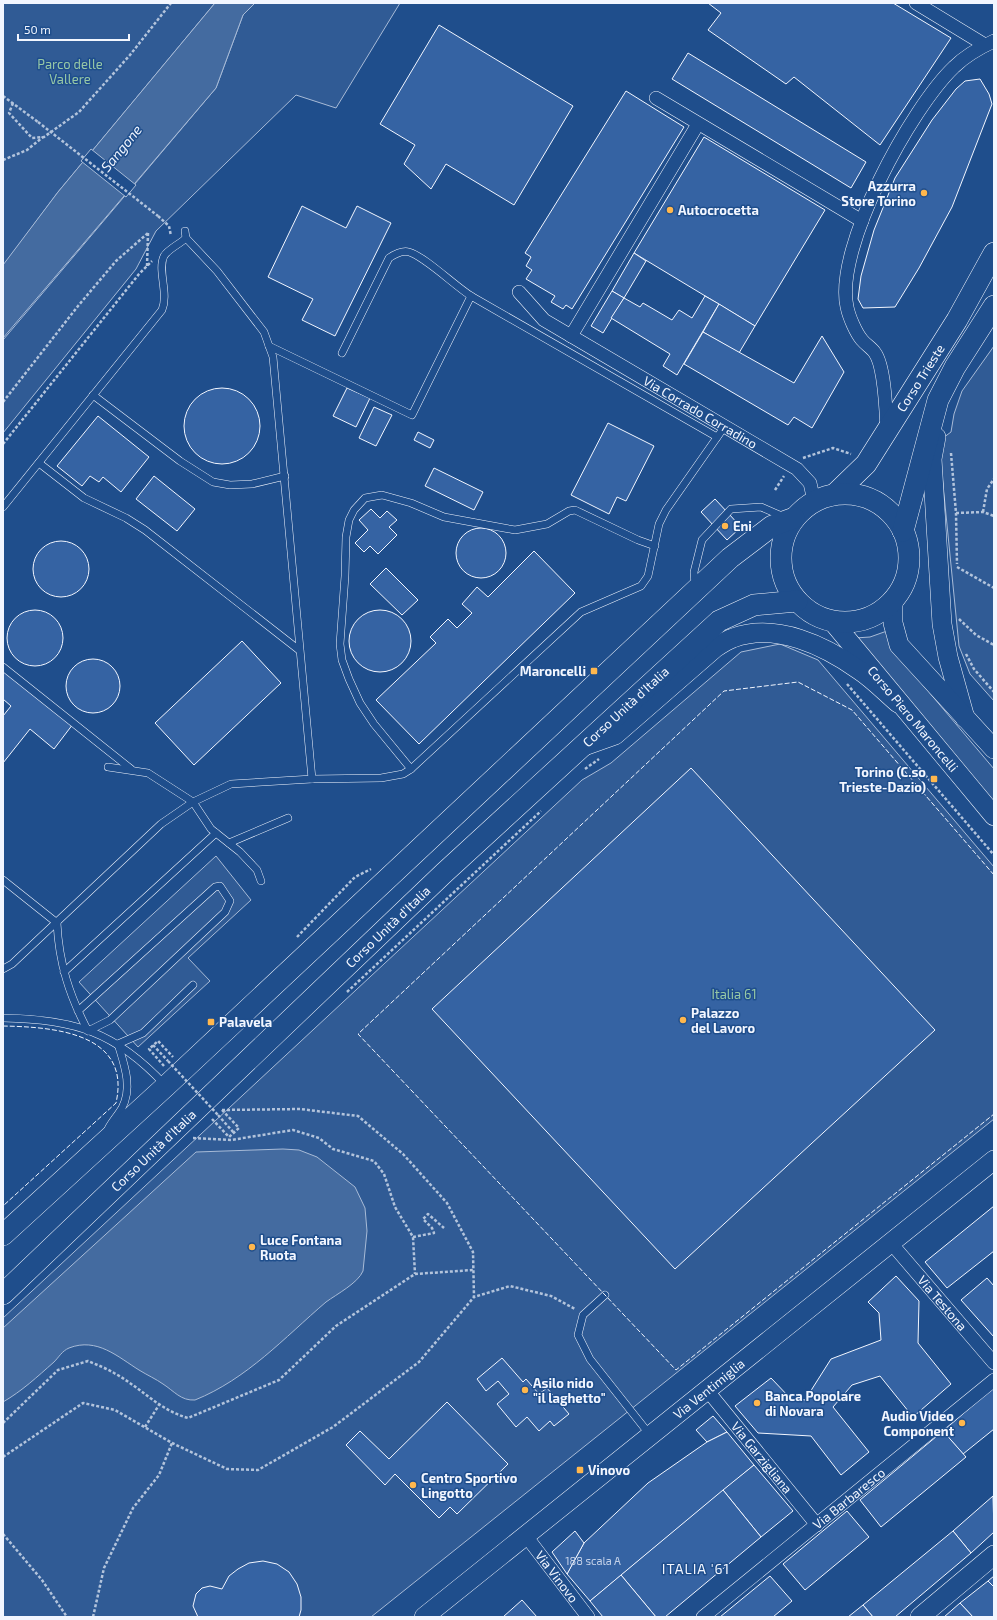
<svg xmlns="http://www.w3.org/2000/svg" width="997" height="1620" font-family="'Exo 2',sans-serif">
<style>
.built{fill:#305b95;stroke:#a8bbd7}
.water{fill:#446ba0;stroke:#a8bbd7}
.pier{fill:#1f4e8c;stroke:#a8bbd7}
.building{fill:#3563a3;stroke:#f2f6ff}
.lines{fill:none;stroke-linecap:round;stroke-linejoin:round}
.lane-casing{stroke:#f2f6ff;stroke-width:8}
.street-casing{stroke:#f2f6ff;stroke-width:14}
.secondary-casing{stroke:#f2f6ff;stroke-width:20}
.primary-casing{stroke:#f2f6ff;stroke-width:22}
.path{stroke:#b3c4dc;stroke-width:2.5;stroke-dasharray:3 2;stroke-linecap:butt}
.lane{stroke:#1f4e8c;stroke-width:7}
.street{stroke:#1f4e8c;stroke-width:13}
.secondary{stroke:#1f4e8c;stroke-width:19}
.primary{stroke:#1f4e8c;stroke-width:21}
.path-bridge{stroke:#b3c4dc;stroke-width:2.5;stroke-dasharray:3 2;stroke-linecap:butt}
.fence{stroke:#f2f6ff;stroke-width:1;stroke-dasharray:5 2;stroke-linecap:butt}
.poi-dot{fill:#ffb74d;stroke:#1f4e8c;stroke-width:1.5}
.labels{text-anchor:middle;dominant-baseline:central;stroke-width:3;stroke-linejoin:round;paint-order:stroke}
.number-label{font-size:11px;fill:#c3d1e8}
.park-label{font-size:13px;fill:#97c8a6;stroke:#1f4e8c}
.poi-label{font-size:13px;font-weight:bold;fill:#f2f6ff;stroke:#1f4e8c;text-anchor:start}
.street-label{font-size:13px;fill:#f2f6ff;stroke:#1f4e8c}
.water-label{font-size:14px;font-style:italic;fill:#f2f6ff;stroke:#1f4e8c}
.neighbourhood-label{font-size:14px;letter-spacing:1px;fill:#f2f6ff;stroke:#1f4e8c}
</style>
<rect width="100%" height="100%" fill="#1f4e8c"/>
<g class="built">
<polygon points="3,3 215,3 58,192 3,266"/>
<polygon points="255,3 400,3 336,108 296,95 156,231 136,269 3,433 3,340 216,88 243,15"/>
<polygon points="994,346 994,701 970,674 959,646 939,444 943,438 951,432 954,414 962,391"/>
<polygon points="887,631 890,646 994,769 994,802 855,638 870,637"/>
<polygon points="780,644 818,660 994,867 994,1119 371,1617 3,1617 3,1318 582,780 611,763 741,652"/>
<polygon points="216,856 251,900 188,958 210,981 138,1047 79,982"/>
</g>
<g class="water">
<polygon points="215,3 255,3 243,15 216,88 3,338 3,265 58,192"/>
<path d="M283,1149l16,1 18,7 38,30 10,21 2,23 -4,40c-5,12 -26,23 -37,31 -42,36 -79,77 -131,98 -14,1 -21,-9 -32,-16 -7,-5 -16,-9 -24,-14 -21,-13 -42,-33 -70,-22 -7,3 -10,9 -15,14 -17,15 -32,29 -51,40v-74l193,-176z"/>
</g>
<polygon class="pier" points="91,149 136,185 126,197 81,161"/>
<g class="building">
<polygon points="708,3 893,3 951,38 880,145 794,77 786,84 708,30 721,13"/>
<polygon points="439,25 573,106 514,205 446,164 431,189 404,164 415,145 380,124"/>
<polygon points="688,53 866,162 851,188 672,79"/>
<polygon points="980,79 989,94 992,104 952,207 919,268 895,307 863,308 858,299 861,276 874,230 895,178 932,120 956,89 965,81"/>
<polygon points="626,91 684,127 572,309 566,305 563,309 551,302 555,296 526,279 532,270 526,266 531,257 525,253"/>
<polygon points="704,137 825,210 755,326 634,253"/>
<polygon points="302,206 346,228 357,206 391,223 335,336 302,320 313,299 268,277"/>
<polygon points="634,253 646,261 624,298 612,291"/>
<polygon points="612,291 624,298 603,333 591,326"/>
<polygon points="705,296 719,304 677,375 663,366 670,354 611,318 624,298 640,307 643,303 672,320 679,310 692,318"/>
<polygon points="719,304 755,326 739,353 703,332"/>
<polygon points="703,332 794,383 822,336 844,372 812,428 794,417 788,425 684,364"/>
<circle cx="222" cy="426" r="38"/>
<polygon points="347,388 370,398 356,427 333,416"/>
<polygon points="374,407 392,415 376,446 359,438"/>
<polygon points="98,416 149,457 121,492 103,477 99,482 90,476 82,486 57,466"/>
<polygon points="608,423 654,446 626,501 617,497 609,514 571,495"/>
<polygon points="418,432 434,440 430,448 414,440"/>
<polygon points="434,468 483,492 474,510 425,486"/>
<polygon points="154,476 195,509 177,531 136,499"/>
<polygon points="715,499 741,527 727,540 701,512"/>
<polygon points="371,509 380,518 387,511 397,520 389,527 397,535 378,554 370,546 364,552 355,543 368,530 359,520"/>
<circle cx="481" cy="553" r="25"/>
<circle cx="61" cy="569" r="28"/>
<polygon points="534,551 575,593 419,744 376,700 436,643 430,637 448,619 457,628 472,613 462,604 477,587 488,597"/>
<polygon points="386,568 418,600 402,615 370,584"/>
<circle cx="380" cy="641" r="31"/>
<circle cx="35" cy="638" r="28"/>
<polygon points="242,641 281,683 194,765 155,723"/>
<circle cx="93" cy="686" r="27"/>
<polygon points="3,669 73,724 54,749 30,729 3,763 3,716 11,706 3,699"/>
<polygon points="691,768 935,1030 675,1269 432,1009"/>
<polygon points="994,1206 994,1251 947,1288 925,1262"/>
<polygon points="896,1276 919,1301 918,1343 951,1384 913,1417 880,1376 852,1385 833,1407 869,1452 841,1475 811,1436 758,1433 735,1406 771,1378 790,1398 805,1400 831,1359 881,1340 879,1313 868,1302"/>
<polygon points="987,1278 994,1286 994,1337 961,1300"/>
<polygon points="502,1358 523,1382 526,1379 539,1394 547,1388 569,1414 554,1426 550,1421 539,1431 527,1417 516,1427 497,1404 509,1394 498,1381 486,1391 477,1379"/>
<polygon points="994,1387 994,1429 963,1454 943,1431"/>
<polygon points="447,1402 508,1464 457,1514 450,1507 439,1518 395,1474 385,1485 346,1445 360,1431 389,1459"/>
<polygon points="713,1416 727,1432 707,1442 696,1430"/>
<polygon points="943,1431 966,1457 881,1527 860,1500"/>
<polygon points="727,1432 754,1465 590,1601 567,1574 584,1543 648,1483 707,1442"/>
<polygon points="754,1465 793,1511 761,1537 723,1490"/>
<polygon points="723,1490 761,1537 665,1617 656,1617 621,1575"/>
<polygon points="993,1496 994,1532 971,1553 953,1531"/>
<polygon points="847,1511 869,1537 805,1590 783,1564"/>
<polygon points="575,1531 584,1543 567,1574 552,1552"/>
<polygon points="953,1531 971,1553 895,1617 873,1617 863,1605"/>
<polygon points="263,1561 277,1564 289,1572 297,1584 301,1597 301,1610 299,1617 198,1617 193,1606 196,1594 202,1588 210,1586 222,1589 229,1576 238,1569 249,1563"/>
<polygon points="621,1575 656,1617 603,1617 590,1601"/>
<polygon points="770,1576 792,1601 773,1617 720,1617"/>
<polygon points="994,1576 994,1587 988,1581"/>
<polygon points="988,1581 994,1587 994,1617 973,1617 960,1603"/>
<polygon points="522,1600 537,1617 503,1617"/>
<polygon points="960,1603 973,1617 944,1617"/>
<polygon points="863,1605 873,1617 848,1617"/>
</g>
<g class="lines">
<g class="lane-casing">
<g id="lane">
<polyline points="185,231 186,238 217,271 264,332 273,357 312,779"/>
<polyline points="269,346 412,415 471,296 717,437"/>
<path d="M342,353l47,-95c6,-4 13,-8 20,-6 15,4 46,34 62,44"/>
<polyline points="93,395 180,461 213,482 230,485 252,484 285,476"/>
<polyline points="39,463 84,498 126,518 145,530 299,650"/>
<path d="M3,507l159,-197c7,-17 -5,-40 2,-54 4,-7 16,-12 22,-18"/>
<polyline points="695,585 694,572 702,540 731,509 761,507 784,517"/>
<polyline points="3,667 131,769"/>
<polyline points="108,767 148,773 193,802 211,829 240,852 257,870 261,881"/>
<polyline points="411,769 374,724 360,703 349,679 342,660 340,644 345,576 346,537 349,520 354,510 365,498 382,495 411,503 444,517 515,530 547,524 569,511 575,510 638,540 655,546"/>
<polyline points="229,843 288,818"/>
<path d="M3,880l54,43c2,40 12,72 31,108l22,-11 115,-108 5,-11 -10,-15 -5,1 -137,124"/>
<polyline points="3,969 12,964 161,824 193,802 231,784 312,779 381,778 403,774 411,769 581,612 641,586 648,576 659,524 666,510 725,426"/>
<polyline points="64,972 216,833"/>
<path d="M3,1018c71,1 113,14 162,67"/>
<polyline points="118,1044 143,1033 193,985"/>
<path d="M108,1129c4,-8 10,-14 14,-21 11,-21 2,-44 -4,-64"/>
<polyline points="605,1295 583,1315 578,1335 590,1359 650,1435"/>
</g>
</g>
<g class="street-casing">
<g id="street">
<polyline points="916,3 985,45"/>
<polyline points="656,98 862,221"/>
<path id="s1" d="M519,292l25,28 253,149 13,14 4,18"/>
<polyline points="571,336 698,124"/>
<path d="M887,430c-1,-18 -2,-63 -12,-77 -3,-5 -9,-8 -13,-13 -6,-7 -13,-23 -15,-33 -13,-59 64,-199 107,-240 12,-12 25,-19 40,-26"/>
<path id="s2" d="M891,1243l103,120"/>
<path id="s3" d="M707,1390l110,135"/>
<path id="s4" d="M526,1536l62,81"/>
<path id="s5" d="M703,1617l291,-237"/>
</g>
</g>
<g class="secondary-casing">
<g id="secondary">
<polyline points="936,437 932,459 942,624 948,657 965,718"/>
<polyline points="893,600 893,623 899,645 994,749"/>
<path id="s6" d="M832,621l162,195"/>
<path d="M584,746l31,-11 100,-87c6,-4 12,-8 18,-10 43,-16 92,8 126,32 14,9 26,22 39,33"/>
<path id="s7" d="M424,1617l570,-457"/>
<polyline points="920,1617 994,1555"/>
</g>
</g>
<g class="primary-casing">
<g id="primary">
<path id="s8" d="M835,494l31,-30 91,-144 37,-67"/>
<circle cx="845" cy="558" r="64"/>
<polyline points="903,531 938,400 955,367 994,306"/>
<polyline points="3,1235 166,1086 730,558 772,526 794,518"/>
<path id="s9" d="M3,1294l441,-421 275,-252 35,-16 43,-4"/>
</g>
</g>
<g class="path">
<polyline points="3,96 38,122"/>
<polyline points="13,103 9,113 32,138 44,137 79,112 130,55 171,3"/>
<polyline points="3,160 27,150 43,137"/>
<polyline points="158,216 169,226 171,236"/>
<polyline points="147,266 148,233"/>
<polyline points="3,402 78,306 116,261 148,233"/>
<polyline points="3,444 139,274 152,261"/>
<polyline points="951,453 956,513 957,564"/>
<polyline points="803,458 833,448 851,454"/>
<polyline points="775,490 784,476"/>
<polyline points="983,512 987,489 994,479"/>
<polyline points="956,513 983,512 994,516"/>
<polyline points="957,567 994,588"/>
<polyline points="959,619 976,635 994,645"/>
<polyline points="966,654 974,669 994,692"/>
<polyline points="847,684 994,855"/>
<polyline points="585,769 599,759"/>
<polyline points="297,937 355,877 371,869"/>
<polyline points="347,992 541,811"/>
<polyline points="153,1045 168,1061"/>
<polyline points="164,1066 149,1049 158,1041 173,1057"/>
<polyline points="222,1110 300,1109 358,1116 403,1154 447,1203 473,1252 474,1297 510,1286 551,1296 575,1309"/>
<polyline points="218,1115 234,1133"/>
<polyline points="212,1119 229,1137 239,1128 222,1110"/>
<polyline points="193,1138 231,1140 293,1130 319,1138 333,1149 374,1161 384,1174 395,1207 413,1237 415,1274"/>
<polyline points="413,1237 434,1233 432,1228 423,1219 428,1214 444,1228"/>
<path d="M3,1423l55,-53 30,-9c9,4 18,7 26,12 26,14 45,37 74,45l91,-38 57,-54 79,-52 58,-4"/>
<polyline points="145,1427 159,1405"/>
<polyline points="3,1457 83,1403 115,1410 172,1443 227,1469 258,1470 333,1427 419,1362 474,1297"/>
<polyline points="3,1534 42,1580 67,1617"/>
<polyline points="93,1617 104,1568 133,1508 159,1475 172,1443"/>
</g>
<use href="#lane" class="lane"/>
<use href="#street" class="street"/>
<use href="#secondary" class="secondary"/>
<use href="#primary" class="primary"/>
<g class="path-bridge">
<polyline points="38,122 158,216"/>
<polyline points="168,1061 218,1115"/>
</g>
<g class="fence">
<polyline points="994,875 852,710 798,682 724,691 358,1034 676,1370 994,1114"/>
<path d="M3,1026c49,1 129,6 113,77l-113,103"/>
</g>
</g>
<g class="poi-dot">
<circle cx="924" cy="193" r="4"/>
<circle cx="670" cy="210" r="4"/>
<circle cx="725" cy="526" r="4"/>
<rect x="590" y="667" width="8" height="8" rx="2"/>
<rect x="930" y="775" width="8" height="8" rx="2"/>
<circle cx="683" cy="1020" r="4"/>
<rect x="207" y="1018" width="8" height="8" rx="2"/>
<circle cx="252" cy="1247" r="4"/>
<circle cx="525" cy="1390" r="4"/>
<circle cx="757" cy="1403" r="4"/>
<circle cx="962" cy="1423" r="4"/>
<rect x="576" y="1466" width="8" height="8" rx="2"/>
<circle cx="413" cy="1485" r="4"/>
</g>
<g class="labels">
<g class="number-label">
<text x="593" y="1560">188 scala A</text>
</g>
<g class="park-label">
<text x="70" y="64">Parco delle<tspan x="70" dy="15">Vallere</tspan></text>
<text x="734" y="994">Italia 61</text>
</g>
<g class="poi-label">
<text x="916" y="186" text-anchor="end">Azzurra<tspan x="916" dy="15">Store Torino</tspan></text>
<text x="678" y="210">Autocrocetta</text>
<text x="733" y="526">Eni</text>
<text x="586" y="671" text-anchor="end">Maroncelli</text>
<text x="926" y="772" text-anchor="end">Torino (C.so<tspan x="926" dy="15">Trieste-Dazio)</tspan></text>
<text x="691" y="1013">Palazzo<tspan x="691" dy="15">del Lavoro</tspan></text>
<text x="219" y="1022">Palavela</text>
<text x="260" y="1240">Luce Fontana<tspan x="260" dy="15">Ruota</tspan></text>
<text x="533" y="1383">Asilo nido<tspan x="533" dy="15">"il laghetto"</tspan></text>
<text x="765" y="1396">Banca Popolare<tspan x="765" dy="15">di Novara</tspan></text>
<text x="954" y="1416" text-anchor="end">Audio Video<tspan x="954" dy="15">Component</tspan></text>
<text x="588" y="1470">Vinovo</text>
<text x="421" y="1478">Centro Sportivo<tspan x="421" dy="15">Lingotto</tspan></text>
</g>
<g class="street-label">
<text stroke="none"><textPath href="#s8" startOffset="145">Corso Trieste</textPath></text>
<text stroke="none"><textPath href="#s1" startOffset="219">Via Corrado Corradino</textPath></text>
<text stroke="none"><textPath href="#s9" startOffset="856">Corso Unità d'Italia</textPath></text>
<text stroke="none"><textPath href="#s6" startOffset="127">Corso Piero Maroncelli</textPath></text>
<text stroke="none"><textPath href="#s9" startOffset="532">Corso Unità d'Italia</textPath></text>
<text stroke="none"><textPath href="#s9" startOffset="208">Corso Unità d'Italia</textPath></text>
<text stroke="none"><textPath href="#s2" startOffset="79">Via Testona</textPath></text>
<text stroke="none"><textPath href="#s7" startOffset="365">Via Ventimiglia</textPath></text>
<text stroke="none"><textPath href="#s3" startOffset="87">Via Garzigliana</textPath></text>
<text stroke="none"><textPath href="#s5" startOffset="188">Via Barbaresco</textPath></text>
<text stroke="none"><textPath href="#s4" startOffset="51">Via Vinovo</textPath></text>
</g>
<g class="water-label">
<text transform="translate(121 148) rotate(-51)">Sangone</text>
</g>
<g class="neighbourhood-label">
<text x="696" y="1568">ITALIA '61</text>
</g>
</g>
<rect width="997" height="1620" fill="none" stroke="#f2f6ff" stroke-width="8"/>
<path d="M18 34v6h111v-6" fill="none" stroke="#f2f6ff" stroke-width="2"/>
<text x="24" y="34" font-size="12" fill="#f2f6ff" stroke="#1f4e8c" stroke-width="3" paint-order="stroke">50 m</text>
</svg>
